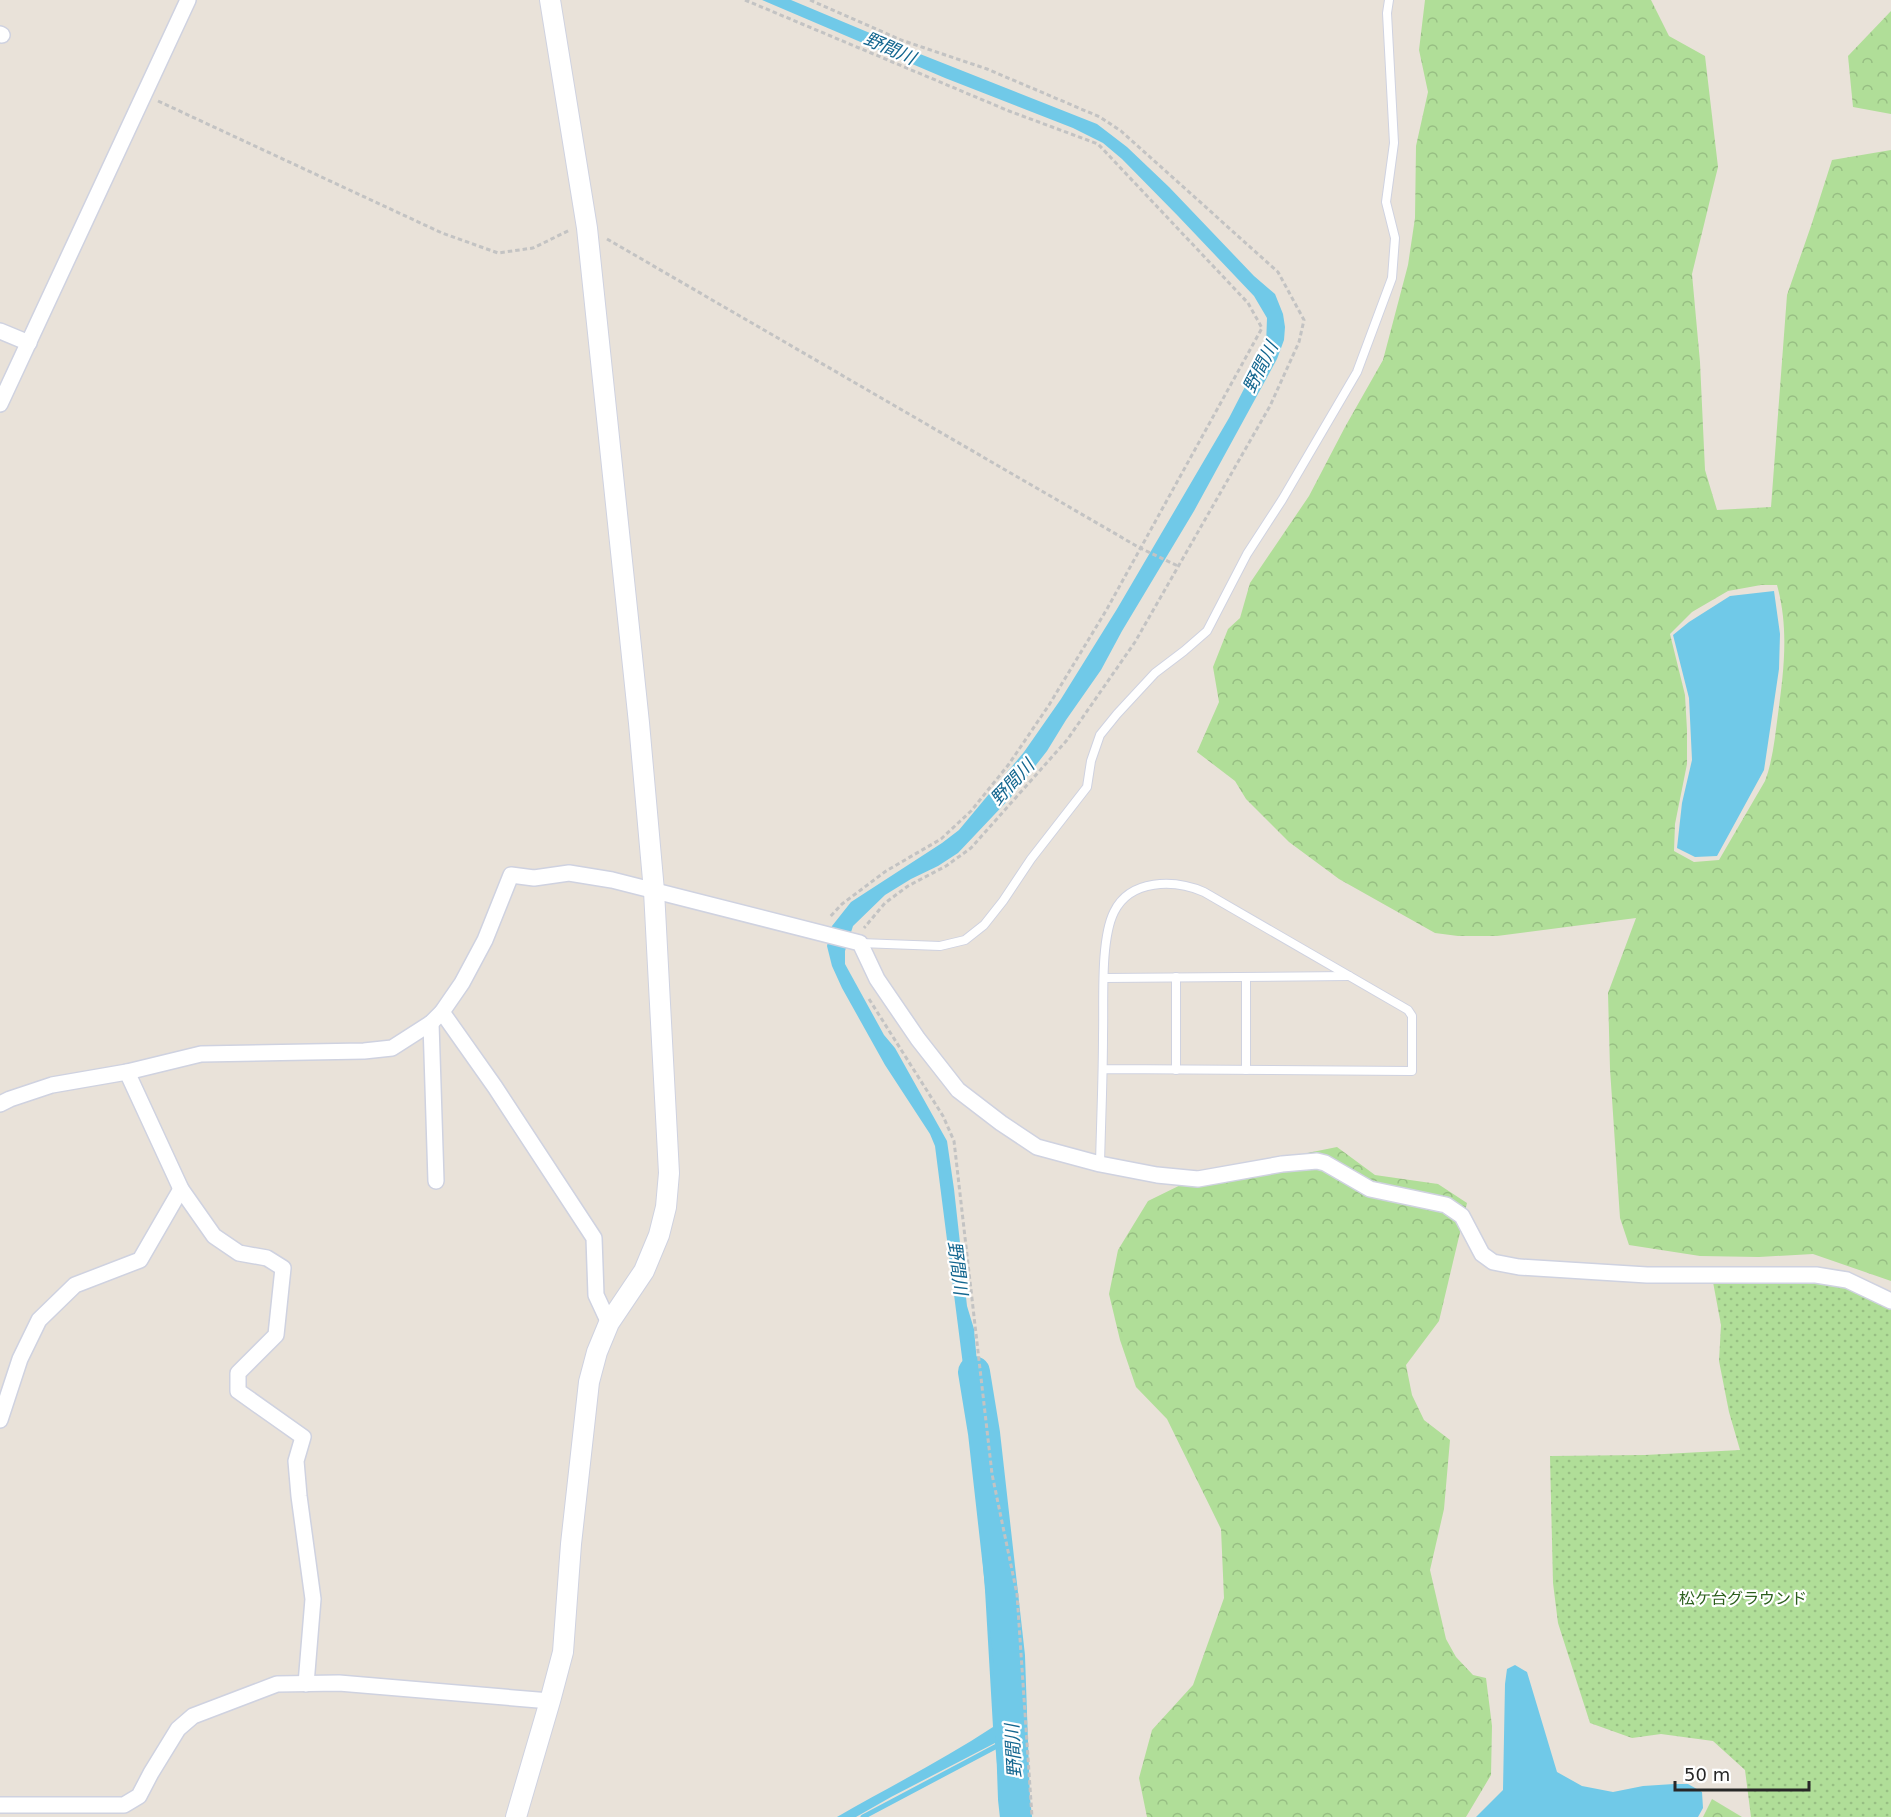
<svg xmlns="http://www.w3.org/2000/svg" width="1891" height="1817" font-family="'DejaVu Sans','Noto Sans JP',sans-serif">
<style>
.forest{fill:url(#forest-crowns);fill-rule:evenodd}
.park{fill:url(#park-dots)}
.water{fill:#70c9e8}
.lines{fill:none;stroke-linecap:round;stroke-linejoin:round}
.stream{stroke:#70c9e8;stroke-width:5}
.river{stroke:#70c9e8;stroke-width:32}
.service-casing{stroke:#cfd2e0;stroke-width:10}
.minor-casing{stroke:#cfd2e0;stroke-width:18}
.tertiary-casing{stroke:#cfd2e0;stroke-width:22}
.path{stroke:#c3c3c3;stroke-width:3;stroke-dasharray:4.5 3;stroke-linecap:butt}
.service{stroke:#fff;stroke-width:8}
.minor{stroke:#fff;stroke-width:15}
.tertiary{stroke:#fff;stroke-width:20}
.labels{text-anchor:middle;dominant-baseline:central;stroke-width:4.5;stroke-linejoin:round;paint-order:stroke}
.park-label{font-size:16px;fill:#2b5f1c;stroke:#fff}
.water-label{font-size:18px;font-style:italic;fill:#13668f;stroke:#fff}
</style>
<defs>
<pattern id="forest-crowns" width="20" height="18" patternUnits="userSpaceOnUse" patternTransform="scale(1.5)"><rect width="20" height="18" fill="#b0de98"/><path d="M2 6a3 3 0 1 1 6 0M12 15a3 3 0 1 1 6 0" fill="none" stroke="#97be83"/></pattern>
<pattern id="park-dots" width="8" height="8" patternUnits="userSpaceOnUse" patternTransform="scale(1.5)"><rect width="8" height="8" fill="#b0de98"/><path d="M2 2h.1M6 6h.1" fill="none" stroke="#97be83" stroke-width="1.8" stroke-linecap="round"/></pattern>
</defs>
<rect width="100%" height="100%" fill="#e9e2d9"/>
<g class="forest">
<path d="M1425,0h226l18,36 36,20 13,111 -26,107 8,88 5,108 12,40 54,-3 16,-212 24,-69 21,-66 59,-10v1131l-78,-27 -54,3 -59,-1 -71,-11 -9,-27 -10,-149 -2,-76 28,-75 -139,18h-39l-23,-3 -96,-54 -50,-37 -43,-43 -11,-18 -38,-29 22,-50 -6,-35 15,-38 12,-11 10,-35 59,-87 36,-69 38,-67 25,-95 7,-47 1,-72 12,-54 -9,-42zM1761,585h16c12,43 7,85 1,129 -3,22 -5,46 -13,67l-46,79 -25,2 -20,-11 1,-27 12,-60v-34l-2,-35 -15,-61 22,-22 36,-21z"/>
<polygon points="1891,11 1891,114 1853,107 1848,56"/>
<polygon points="1337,1147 1375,1175 1438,1184 1467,1203 1439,1321 1406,1365 1412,1395 1424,1420 1450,1440 1444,1509 1430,1570 1446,1639 1456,1657 1473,1675 1486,1678 1492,1726 1491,1775 1466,1817 1147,1817 1139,1778 1152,1730 1193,1685 1224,1598 1221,1529 1167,1419 1136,1387 1120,1340 1109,1294 1118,1250 1148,1201 1203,1174"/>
<polygon points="1712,1799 1742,1817 1703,1817"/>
</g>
<polygon class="park" points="1811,1279 1845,1287 1891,1308 1891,1817 1751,1817 1745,1770 1713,1741 1661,1734 1632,1738 1590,1723 1558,1623 1553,1583 1550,1456 1645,1455 1740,1450 1729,1412 1719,1361 1721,1325 1713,1282"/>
<g class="water">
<path d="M762,0h29l129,54 177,70 30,23 42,40 85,89 21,18 8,20 2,13 -1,13 -7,19 -83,152 -72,120 -21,39 -35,50 -19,31 -36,46 -53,56 -20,13 -27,13 -26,16 -32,31 -8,25v13l39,71 11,13 52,93 7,48 13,117 7,23 36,405 1,49 3,34h-12l-7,-74 -104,54 -35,20h-19c52,-30 106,-57 156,-90l-8,-137 -11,-139 -39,-305 -5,-12 -45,-69 -43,-77 -10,-22 -5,-20 5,-20 19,-24 91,-59 17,-13 65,-78 37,-53 56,-90 112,-191 37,-72 1,-28 -13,-22 -76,-80 -56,-57 -19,-16 -30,-15 -128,-50z"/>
<polygon points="1774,591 1780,634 1779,669 1764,770 1717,856 1695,857 1677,848 1682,803 1692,760 1689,698 1673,635 1689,622 1730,596"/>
<polygon points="1515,1665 1527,1672 1557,1772 1582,1786 1613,1792 1643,1786 1674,1784 1688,1784 1702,1792 1703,1808 1698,1817 1476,1817 1503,1790 1505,1684 1507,1669"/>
</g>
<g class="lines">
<polyline class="stream" points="863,1817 1012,1738"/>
<polyline class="river" points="974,1372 984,1433 1009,1656 1014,1799 1016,1817"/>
<g class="service-casing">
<g id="service">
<polyline points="860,943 940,946 965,940 984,925 1003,901 1031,859 1087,787 1091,761 1100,735 1117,714 1155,673 1184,651 1207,631 1247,554 1282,500 1357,372 1392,278 1395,238 1386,202 1394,143 1387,13 1389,0"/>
<polyline points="1176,977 1176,1070"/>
<polyline points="1104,978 1349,976"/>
<polyline points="1246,1070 1246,977"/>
<path d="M1100,1164c1,-43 3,-86 3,-129 1,-33 -3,-95 11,-123 16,-33 60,-33 90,-20l204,118 4,6v55l-309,-2"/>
</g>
</g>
<g class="minor-casing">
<g id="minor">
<polyline points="0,34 2,35"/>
<polyline points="0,331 29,343"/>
<polyline points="0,404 188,0"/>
<polyline points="442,1012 495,1087 594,1238 596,1295 609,1323"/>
<polyline points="431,1023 436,1181"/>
<polyline points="127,1072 181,1189 214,1236 239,1253 267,1258 283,1268 276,1335 238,1373 238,1391 303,1437 296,1461 299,1496 313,1599 306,1684"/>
<polyline points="0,1104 10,1099 52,1085 127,1072 201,1054 364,1051 392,1048 431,1023 442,1012 462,983 485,940 511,875 534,878 569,873 612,880 860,943 877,979 918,1039 958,1090 1001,1123 1037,1147 1100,1164 1157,1175 1198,1179 1282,1164 1317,1161 1325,1163 1370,1189 1446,1205 1462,1216 1482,1254 1493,1262 1519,1267 1647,1275 1816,1275 1847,1280 1891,1301"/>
<polyline points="0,1420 20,1359 39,1320 75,1285 140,1260 181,1189"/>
<polyline points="0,1805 124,1805 139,1796 151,1773 178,1729 193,1716 277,1684 339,1683 550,1701"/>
</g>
</g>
<g class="tertiary-casing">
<polyline id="tertiary" points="516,1817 550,1701 563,1652 571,1544 589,1382 597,1352 609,1323 644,1271 659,1235 666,1207 669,1173 654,891 639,723 587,228 550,0"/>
</g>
<g class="path">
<polyline points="745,0 1009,111 1098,144 1248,303 1262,328 1107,609 1049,705 1009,764 971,811 941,839 886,871 842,904 829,918"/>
<polyline points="810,0 901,40 987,69 1100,117 1121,131 1278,272 1304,320 1299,342 1270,406 1135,642 1067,740 971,848 946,866 908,886 885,903 864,928"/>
<polyline points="158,101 442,233 498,253 533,248 570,230"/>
<polyline points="607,239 1140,548 1178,566"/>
<polyline points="869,999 943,1116 954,1141 992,1474 1017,1594 1032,1817"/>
</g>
<use href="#service" class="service"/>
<use href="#minor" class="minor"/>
<use href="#tertiary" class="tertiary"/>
</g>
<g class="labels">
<g class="park-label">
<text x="1743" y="1598">松ケ台グラウンド</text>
</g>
<g class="water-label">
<text transform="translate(890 48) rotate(24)">野間川</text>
<text transform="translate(1260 367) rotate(-63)">野間川</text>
<text transform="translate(1012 782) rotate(-47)">野間川</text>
<text transform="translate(958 1268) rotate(83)">野間川</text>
<text transform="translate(1013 1751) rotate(-93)">野間川</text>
</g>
</g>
<path d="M1675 1781v9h134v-9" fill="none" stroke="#272727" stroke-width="3"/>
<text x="1684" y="1781" font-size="18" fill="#272727" stroke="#ffffff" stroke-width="4.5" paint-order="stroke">50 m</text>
</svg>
